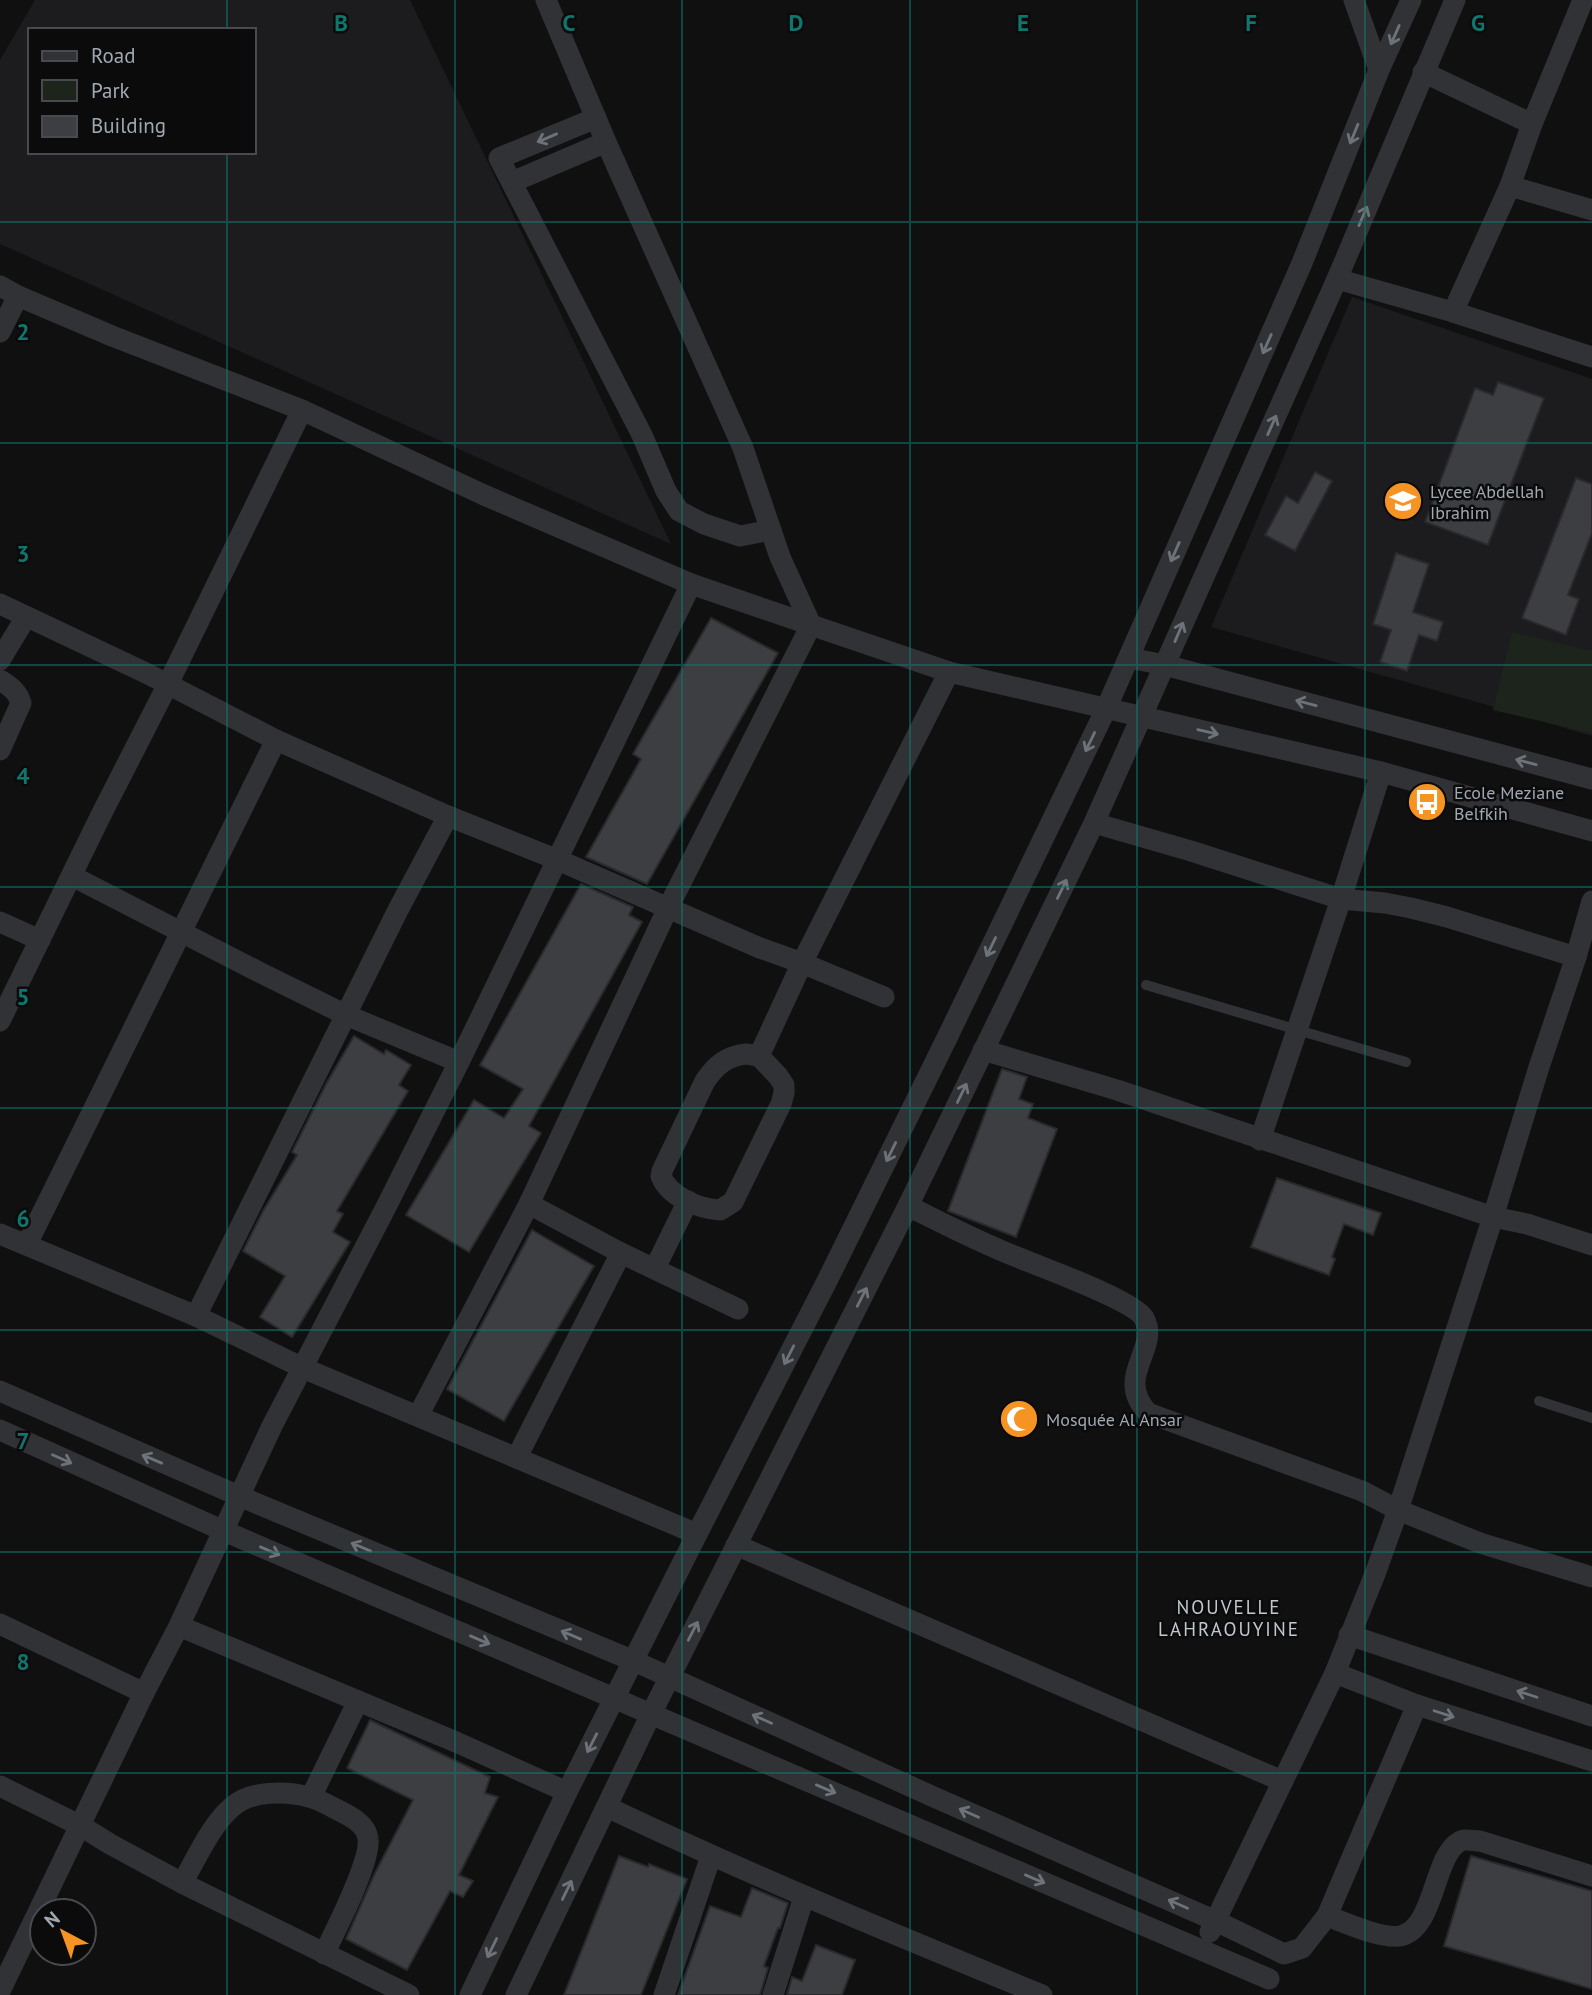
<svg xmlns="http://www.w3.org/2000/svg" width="1592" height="1995" font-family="'PT Sans',sans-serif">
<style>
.built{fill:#1c1c1e;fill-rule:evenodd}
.green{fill:#1c241c}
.building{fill:#3c3e41;stroke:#2a2a2d;stroke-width:2}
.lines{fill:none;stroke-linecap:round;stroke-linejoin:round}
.service{stroke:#313236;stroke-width:10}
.minor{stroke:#313236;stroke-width:21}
.oneway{stroke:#6e737a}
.grid{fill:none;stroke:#0f766e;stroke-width:2;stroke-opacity:0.55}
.labels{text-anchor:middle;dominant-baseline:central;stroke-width:5;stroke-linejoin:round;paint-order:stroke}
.poi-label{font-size:18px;fill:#a0a8b2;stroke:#0b0b0c;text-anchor:start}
.neighbourhood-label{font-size:19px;letter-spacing:2px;fill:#c1c7ce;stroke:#0b0b0c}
.grid-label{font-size:23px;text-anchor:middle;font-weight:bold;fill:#0f766e;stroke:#0b0b0c;stroke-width:5;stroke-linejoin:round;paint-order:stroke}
</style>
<rect width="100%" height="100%" fill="#101011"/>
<g class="built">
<path d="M35,0h375l261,544 -671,-300v-184zM30,30h224v122h-224z"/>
<polygon points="1352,297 1592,379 1592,736 1477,702 1211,627"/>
</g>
<polygon class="green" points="1512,632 1592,651 1592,733 1493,710"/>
<g class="building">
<polygon points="1498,382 1544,398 1488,545 1425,522 1475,388 1493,395"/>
<polygon points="1315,472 1332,481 1295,551 1265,535 1286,496 1298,503"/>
<polygon points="1576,478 1592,484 1592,533 1568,595 1579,599 1566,635 1522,618"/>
<polygon points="1396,553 1429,564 1413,612 1443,622 1437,641 1419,635 1407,671 1380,662 1391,630 1373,624"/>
<polygon points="711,618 778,653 647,884 586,857 641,759 633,754"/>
<polygon points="581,884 633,907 629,915 642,922 529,1126 541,1133 469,1252 406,1215 474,1100 504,1118 523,1089 480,1065"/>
<polygon points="354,1036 384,1054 386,1050 411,1065 399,1085 408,1091 337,1211 343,1214 333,1232 350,1242 292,1337 260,1317 285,1276 243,1251 263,1211 297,1155 292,1152 326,1084"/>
<polygon points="1002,1069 1027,1077 1019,1099 1033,1104 1028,1118 1057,1129 1016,1237 948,1211"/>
<polygon points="1277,1178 1381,1213 1373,1235 1344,1224 1332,1257 1335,1259 1329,1275 1251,1247"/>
<polygon points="532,1230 594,1266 504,1421 447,1389"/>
<polygon points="370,1720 490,1777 485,1793 498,1797 459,1875 473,1881 463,1897 450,1891 407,1970 346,1939 374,1875 413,1800 347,1768"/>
<polygon points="619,1856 648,1867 649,1864 687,1879 641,1995 564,1995"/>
<polygon points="1471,1856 1592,1891 1592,1989 1444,1946"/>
<polygon points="752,1888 788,1903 780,1928 778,1928 764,1966 768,1968 760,1995 678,1995 710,1906 741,1917"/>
<polygon points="816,1945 855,1960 842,1995 787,1995 792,1977 802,1981"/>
</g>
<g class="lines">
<g class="service">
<polyline points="1146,985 1406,1062"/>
<polyline points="1539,1401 1592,1418"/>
</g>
<g class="minor">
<polyline points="1354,0 1379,70"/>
<polyline points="1423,72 1532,124"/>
<polyline points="596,118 499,158 642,435 666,491 679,511 704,524 740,536 771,530"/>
<polyline points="512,182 606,142"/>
<polyline points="1510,186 1592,210"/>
<polyline points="1337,279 1453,312 1592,357"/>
<polyline points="0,286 18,296 112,336 302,410 484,495 691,584 811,625 949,672 1381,772 1592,831"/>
<polyline points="1453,312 1510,186 1532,124 1583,0"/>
<polyline points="0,332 18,296"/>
<polyline points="0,604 146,673 276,740 448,816 558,860 760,948 802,963 884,997"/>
<polyline points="1129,658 1165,665 1592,779"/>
<polyline points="0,660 26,617"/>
<path d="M0,680c10,6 18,12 21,23l-21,47"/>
<polyline points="1094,823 1191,851 1341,899 1385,903 1411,908 1447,917 1576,957"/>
<polyline points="72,876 261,973 346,1015 459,1062"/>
<polyline points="0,922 40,940"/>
<polyline points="0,1021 102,813 168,684 302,410"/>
<polyline points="983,1050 1117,1090 1493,1217 1527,1224 1592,1245"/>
<path d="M746,1054l13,2 19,20 6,9v8l-3,11 -48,98 -13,8c-20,-1 -51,-13 -59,-34l1,-5 43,-90c11,-16 22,-25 41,-27z"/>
<polyline points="759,1056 802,963 949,672"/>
<polyline points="1260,1140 1341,899 1381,772"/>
<polyline points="529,1204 621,1253 738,1309"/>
<path d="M908,1206c30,15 61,31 92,44 26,12 132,48 144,68 17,31 -31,58 4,95l214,78 36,19 82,33 112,34"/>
<polyline points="0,1234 196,1316 303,1368 697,1534"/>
<polyline points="27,1244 276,740"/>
<polyline points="655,1268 688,1201"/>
<polyline points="196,1316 398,910 448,816"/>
<polyline points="0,1391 239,1496 634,1661 936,1798 1216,1921 1284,1954 1302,1948 1327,1916 1417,1705"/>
<polyline points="418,1416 529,1204 668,908 811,625 780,557 743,448 606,142 546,0"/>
<polyline points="0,1430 224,1531 1269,1979"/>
<polyline points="517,1457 621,1253"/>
<polyline points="736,1545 1282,1781"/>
<polyline points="0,1624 144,1693"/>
<polyline points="179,1626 456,1742 567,1792"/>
<polyline points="1349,1635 1592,1716"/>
<polyline points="1335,1673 1417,1705 1592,1761"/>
<polyline points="0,1786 81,1826 110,1844 182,1883 409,1995"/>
<polyline points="311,1797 358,1701"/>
<path d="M607,1807c143,68 289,128 435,188"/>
<path d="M182,1883c15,-25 28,-57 50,-76 19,-17 55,-16 77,-10 9,2 17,7 25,11 12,6 33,15 34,31 3,23 -33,92 -44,115"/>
<path d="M1327,1916c19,7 54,23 73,20 35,-7 33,-79 59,-94 6,-4 14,-1 21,-1l112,35"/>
<polyline points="1210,1932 1335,1673 1375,1574 1398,1510 1493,1217 1539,1067 1576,957 1592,901"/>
<polyline points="0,1991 144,1693 179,1626 272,1426 385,1209 459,1062 691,584"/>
<polyline points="470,1995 567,1792 697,1534 829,1277 945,1042 1106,709 1302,263 1379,70 1411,0"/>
<polyline points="516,1995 651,1714 908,1206 1094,823 1337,279 1455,0"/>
<polyline points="664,1995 711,1856"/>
<polyline points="773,1995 804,1897"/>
</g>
</g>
<defs><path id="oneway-shaft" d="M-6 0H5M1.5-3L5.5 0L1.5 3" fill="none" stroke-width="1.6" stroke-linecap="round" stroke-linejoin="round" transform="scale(1.75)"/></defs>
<g class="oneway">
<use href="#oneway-shaft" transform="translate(1395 35) rotate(114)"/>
<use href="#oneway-shaft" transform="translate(1354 134) rotate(112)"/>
<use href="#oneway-shaft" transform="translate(547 138) rotate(157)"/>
<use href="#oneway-shaft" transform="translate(1363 216) rotate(-67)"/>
<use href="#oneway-shaft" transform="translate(1267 344) rotate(114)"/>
<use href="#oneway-shaft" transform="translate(1272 425) rotate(-66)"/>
<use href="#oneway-shaft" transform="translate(1175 552) rotate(114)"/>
<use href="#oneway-shaft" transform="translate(1179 632) rotate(-67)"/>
<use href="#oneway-shaft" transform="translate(1306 703) rotate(-165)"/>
<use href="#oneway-shaft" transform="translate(1208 732) rotate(13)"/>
<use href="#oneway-shaft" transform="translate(1090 742) rotate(116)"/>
<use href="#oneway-shaft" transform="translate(1526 762) rotate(-165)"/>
<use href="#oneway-shaft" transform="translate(1062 889) rotate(-64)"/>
<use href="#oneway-shaft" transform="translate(991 947) rotate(116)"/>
<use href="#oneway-shaft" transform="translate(962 1093) rotate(-64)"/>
<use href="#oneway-shaft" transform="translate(891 1152) rotate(116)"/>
<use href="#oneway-shaft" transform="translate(862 1297) rotate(-63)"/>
<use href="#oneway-shaft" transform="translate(789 1355) rotate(117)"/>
<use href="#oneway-shaft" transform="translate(62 1459) rotate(24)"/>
<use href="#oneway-shaft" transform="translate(152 1459) rotate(-157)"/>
<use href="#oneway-shaft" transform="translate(361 1547) rotate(-157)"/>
<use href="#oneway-shaft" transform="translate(270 1551) rotate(23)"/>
<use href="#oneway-shaft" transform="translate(693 1631) rotate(-63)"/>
<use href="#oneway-shaft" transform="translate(571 1635) rotate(-157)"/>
<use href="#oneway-shaft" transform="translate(480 1640) rotate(23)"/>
<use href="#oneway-shaft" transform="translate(1527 1694) rotate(-162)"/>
<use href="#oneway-shaft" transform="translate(1444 1714) rotate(18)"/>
<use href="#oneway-shaft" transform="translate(762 1719) rotate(-156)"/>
<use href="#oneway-shaft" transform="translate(592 1743) rotate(117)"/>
<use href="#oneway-shaft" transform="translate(826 1789) rotate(23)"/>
<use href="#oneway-shaft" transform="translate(969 1813) rotate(-156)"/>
<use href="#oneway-shaft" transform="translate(1035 1879) rotate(23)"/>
<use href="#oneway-shaft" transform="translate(567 1890) rotate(-64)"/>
<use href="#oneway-shaft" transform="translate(1178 1904) rotate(-156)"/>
<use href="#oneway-shaft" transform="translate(492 1948) rotate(116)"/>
</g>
<path class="grid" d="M227,0v30M455,0v1995M682,0v1995M910,0v1995M1137,0v1995M1365,0v1995M227,152v1843M0,222h1592M0,443h1592M0,665h1592M0,887h1592M0,1108h1592M0,1330h1592M0,1552h1592M0,1773h1592"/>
<defs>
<g id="school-disc" transform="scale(2.0125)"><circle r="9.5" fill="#f69423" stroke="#0b0b0c"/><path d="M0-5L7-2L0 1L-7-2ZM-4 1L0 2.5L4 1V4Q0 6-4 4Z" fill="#fff"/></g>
<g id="bus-disc" transform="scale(2.0125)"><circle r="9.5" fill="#f69423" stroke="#0b0b0c"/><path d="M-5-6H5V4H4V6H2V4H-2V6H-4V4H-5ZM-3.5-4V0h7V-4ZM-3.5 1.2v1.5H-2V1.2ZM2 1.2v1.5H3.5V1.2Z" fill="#fff"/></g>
<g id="mosque-disc" transform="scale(2.0125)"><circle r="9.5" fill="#f69423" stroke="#0b0b0c"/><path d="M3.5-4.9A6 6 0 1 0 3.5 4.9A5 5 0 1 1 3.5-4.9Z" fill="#fff"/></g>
</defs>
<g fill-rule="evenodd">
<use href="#school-disc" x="1403" y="501"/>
<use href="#bus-disc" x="1427" y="802"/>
<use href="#mosque-disc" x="1019" y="1419"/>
</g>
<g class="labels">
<g class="poi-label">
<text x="1430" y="491">Lycee Abdellah<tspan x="1430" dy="21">Ibrahim</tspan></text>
<text x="1454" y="792">Ecole Meziane<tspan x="1454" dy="21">Belfkih</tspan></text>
<text x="1046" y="1419">Mosquée Al Ansar</text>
</g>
<g class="neighbourhood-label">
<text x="1229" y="1607">NOUVELLE<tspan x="1229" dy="22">LAHRAOUYINE</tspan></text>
</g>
</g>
<g class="grid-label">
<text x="341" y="31">B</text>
<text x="569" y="31">C</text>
<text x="796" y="31">D</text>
<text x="1023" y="31">E</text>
<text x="1251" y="31">F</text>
<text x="1478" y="31">G</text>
<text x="23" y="340">2</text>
<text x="23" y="562">3</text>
<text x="23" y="784">4</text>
<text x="23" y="1005">5</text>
<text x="23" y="1227">6</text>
<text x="23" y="1449">7</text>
<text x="23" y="1670">8</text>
</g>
<rect x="28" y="28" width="228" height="126" fill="#0b0b0c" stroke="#474a4e" stroke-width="2"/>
<rect x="42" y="51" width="35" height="10" fill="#313236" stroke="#474a4e" stroke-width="2"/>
<text x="91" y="63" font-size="21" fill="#a0a8b2">Road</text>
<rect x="42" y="80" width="35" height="21" fill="#1c241c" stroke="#474a4e" stroke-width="2"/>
<text x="91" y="98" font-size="21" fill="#a0a8b2">Park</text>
<rect x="42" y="116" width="35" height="21" fill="#3c3e41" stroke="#474a4e" stroke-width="2"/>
<text x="91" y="133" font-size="21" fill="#a0a8b2">Building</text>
<g transform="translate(63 1932) rotate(319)"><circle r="33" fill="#0b0b0c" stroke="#474a4e" stroke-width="2"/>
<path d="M0-5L12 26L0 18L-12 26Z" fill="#f69423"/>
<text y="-10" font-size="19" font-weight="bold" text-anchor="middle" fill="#a0a8b2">N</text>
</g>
</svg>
